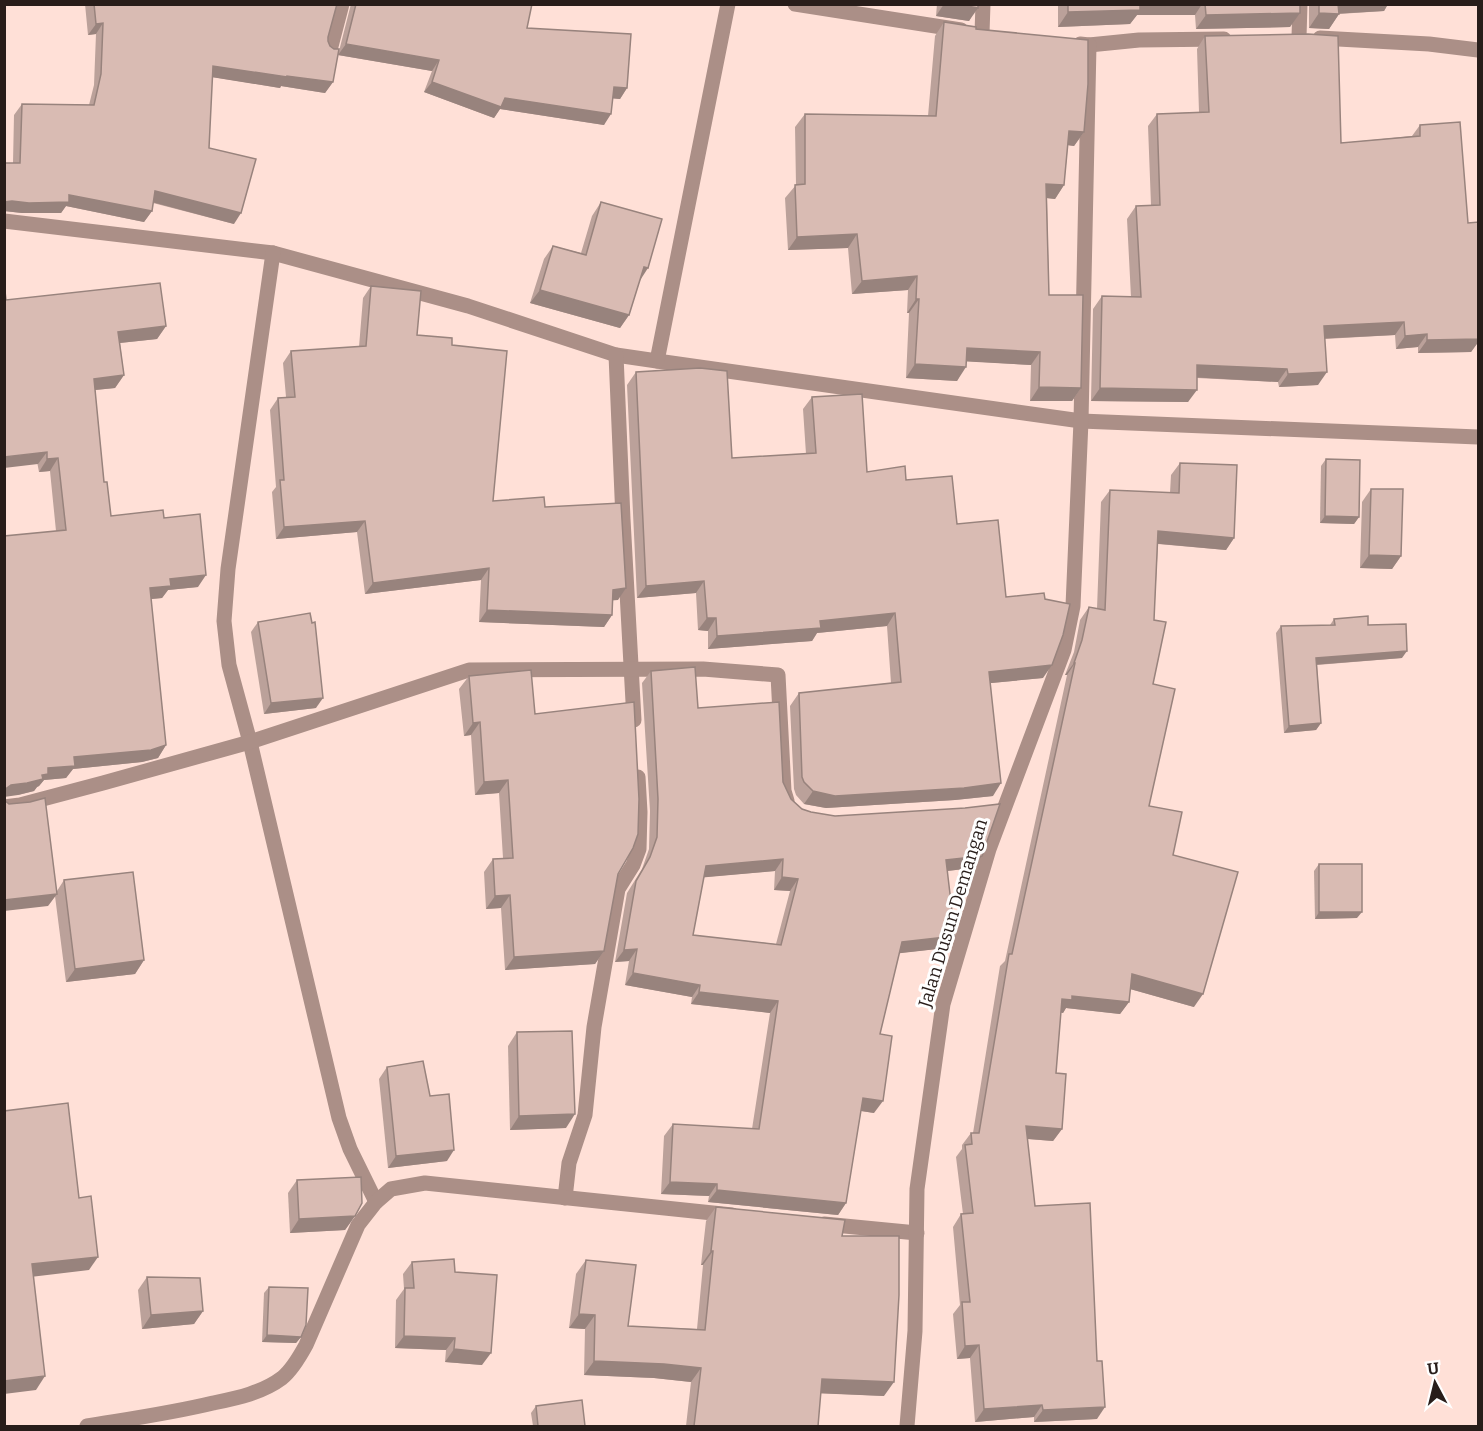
<svg xmlns="http://www.w3.org/2000/svg" width="1483" height="1431" font-family="Bitter,serif">
<style>
.lines{fill:none;stroke-linecap:round;stroke-linejoin:round}
.minor{stroke:#ab8f87;stroke-width:15}
.wall{fill:#bba19a;fill-rule:evenodd}
.shaded-wall{fill:#98837d}
.building{fill:#d9bbb3;stroke:#98837d;stroke-width:1.5;fill-rule:evenodd}
.labels{text-anchor:middle;dominant-baseline:central;stroke-width:6;stroke-linejoin:round;paint-order:stroke}
.street-label{font-size:18px;fill:#281d1a;stroke:#fff}
</style>
<rect width="100%" height="100%" fill="#ffe0d7"/>
<g class="lines">
<g class="minor">
<polyline points="795,4 961,30"/>
<polyline points="982,33 983,4"/>
<polyline points="1299,37 1300,4"/>
<polyline points="1320,38 1429,44 1478,50"/>
<polyline points="1080,44 1089,45 1139,40 1224,39"/>
<polyline points="330,50 342,4"/>
<polyline points="4,221 273,253 468,306 616,355 657,361 1081,421 1478,437"/>
<polyline points="273,253 228,569 224,621 229,665 250,742 339,1118 350,1149 376,1202"/>
<polyline points="616,355 623,519 634,720"/>
<polyline points="657,361 728,4"/>
<polyline points="4,807 20,805 103,783 250,742 469,670 703,669 778,675 784,791 787,801"/>
<polyline points="565,1198 569,1163 585,1115 594,1027 618,889 633,865 639,849 640,812 638,777"/>
<polyline points="824,1224 917,1233"/>
<path d="M87,1426c42,-7 85,-13 126,-23 24,-5 49,-10 69,-25 10,-8 18,-22 24,-33l52,-120 18,-23 15,-13 34,-6 307,32"/>
<polyline points="907,1426 915,1331 917,1189 943,1004 989,849 1064,650 1073,606 1081,421 1089,45"/>
</g>
</g>
<g class="wall">
<polygon points="85,4 337,4 328,37 333,82 325,93 281,86 280,88 212,77 209,148 234,224 153,203 152,211 144,222 66,206 61,213 22,213 4,211 4,163 13,163 14,115 22,104 89,105 94,85 96,34 88,35"/>
<polygon points="351,4 532,4 527,28 627,88 620,99 613,98 604,125 500,109 494,118 424,92 432,71 338,55"/>
<polygon points="937,4 978,4 969,21 936,16"/>
<polygon points="1058,4 1300,4 1290,27 1196,29 1195,15 1137,15 1130,24 1058,27"/>
<polygon points="1309,4 1388,4 1384,11 1339,14 1329,29 1309,28"/>
<polygon points="944,22 976,29 1084,132 1074,146 1068,145 1064,185 1055,199 1047,198 1049,295 1081,388 1072,401 1030,401 1031,365 967,361 957,381 906,378 909,313 907,313 908,290 852,294 848,248 788,250 785,198 796,185 795,127 805,114 928,116 935,36"/>
<polygon points="1205,36 1341,143 1412,136 1420,125 1468,223 1479,339 1479,341 1471,352 1418,353 1418,347 1396,349 1395,335 1325,339 1318,385 1279,387 1278,382 1197,378 1188,402 1091,401 1093,309 1102,296 1131,297 1127,219 1136,206 1151,205 1148,126 1157,114 1199,112 1197,49"/>
<polygon points="601,202 640,280 629,315 620,328 530,303 544,259 553,246 581,253 592,216"/>
<polygon points="371,286 417,335 452,345 493,501 545,507 618,600 612,600 612,615 604,627 479,622 481,580 365,594 357,532 276,539 272,492 276,487 270,410 278,398 286,397 283,363 291,351 359,347 363,298"/>
<polygon points="6,300 166,326 157,339 120,343 124,375 115,388 95,390 104,482 111,516 164,518 198,587 168,590 162,598 151,599 166,745 158,758 142,762 73,769 66,778 44,780 39,786 37,787 34,791 18,795 56,531 50,471 39,472"/>
<polygon points="636,372 732,458 806,454 803,409 812,397 867,472 906,480 957,524 1006,597 1043,678 991,683 993,796 955,800 826,808 804,804 796,795 794,789 790,706 799,693 891,683 887,626 817,633 812,641 708,649 708,631 698,630 696,593 637,598 627,385"/>
<polygon points="1479,391 1479,427 1478,427 1477,393"/>
<polygon points="1326,459 1359,517 1354,524 1320,523 1321,466"/>
<polygon points="1180,463 1234,538 1226,550 1158,544 1154,620 1149,806 1173,855 1194,1007 1130,989 1129,1002 1120,1014 1066,1008 1063,1013 1061,1012 1056,1073 1062,1129 1053,1141 1027,1139 1035,1206 1097,1419 1034,1422 1034,1417 975,1422 970,1358 957,1359 953,1314 960,1305 953,1227 961,1214 963,1214 956,1157 962,1149 962,1145 971,1133 973,1133 1000,966 1005,961 1067,675 1065,675 1074,652 1080,620 1089,607 1097,609 1101,502 1110,490 1170,493 1171,475"/>
<polygon points="1371,489 1401,556 1392,569 1360,568 1362,502"/>
<polygon points="1334,619 1368,625 1402,658 1317,665 1321,723 1316,730 1284,733 1276,633 1281,626 1330,625"/>
<polygon points="258,622 316,708 264,714 251,632"/>
<polygon points="1479,623 1479,664 1477,664 1477,625"/>
<path d="M651,671l47,37 85,74 8,17 11,10 171,59 -26,3 8,65 -9,12 -47,5 -19,81 -6,79 -13,-2 -15,92 -8,12 -130,-13 1,-6 -48,-2 3,-58 9,-12 79,5 18,-116 -79,-9 1,-7 -67,-12 4,-24 -14,1 12,-69 15,-24 7,-20 1,-38 -8,-128zM775,871l-1,19 16,1 -14,53 -83,-9 11,-58z"/>
<polygon points="469,676 535,714 618,874 604,951 595,964 505,970 501,908 486,909 484,872 493,859 503,858 499,793 475,795 471,735 464,736 459,689"/>
<polygon points="1319,864 1357,918 1315,919 1314,871"/>
<polygon points="64,880 144,960 135,974 66,982 55,896 48,906 57,891"/>
<polygon points="517,1032 566,1128 510,1130 508,1046"/>
<polygon points="387,1067 447,1161 388,1168 379,1079"/>
<polygon points="297,1180 355,1216 345,1230 290,1233 288,1193"/>
<polygon points="716,1207 842,1236 884,1396 820,1393 818,1426 686,1426 691,1382 654,1378 584,1375 585,1329 569,1328 576,1274 586,1260 628,1326 697,1329 703,1265 701,1265 706,1221"/>
<polygon points="412,1262 455,1272 482,1365 445,1362 446,1350 395,1348 396,1300 404,1289 403,1274"/>
<polygon points="147,1277 203,1311 194,1324 142,1329 138,1290"/>
<polygon points="269,1287 301,1337 296,1343 262,1342 264,1293"/>
<polygon points="536,1406 585,1426 533,1426 531,1413"/>
</g>
<g class="shaded-wall">
<polygon points="944,4 957,4 978,8 969,21 936,16"/>
<polygon points="1137,4 1202,4 1195,15 1137,15 1130,24 1058,27 1068,12"/>
<polygon points="1335,4 1388,4 1384,11 1332,14 1339,14 1329,29 1309,28 1319,13"/>
<polygon points="1300,13 1290,27 1196,29 1206,15"/>
<polygon points="103,23 96,34 88,35 96,24"/>
<polygon points="346,44 439,60 432,71 338,55"/>
<polygon points="213,66 287,76 333,82 325,93 281,86 280,88 205,76"/>
<polygon points="432,82 611,114 604,125 500,109 494,118 424,92"/>
<polygon points="614,87 627,88 620,99 606,98"/>
<polygon points="1069,131 1084,132 1074,146 1059,144"/>
<polygon points="1046,184 1064,185 1055,199 1037,197"/>
<polygon points="155,191 241,213 234,224 148,201"/>
<polygon points="69,195 152,211 144,222 66,206 61,213 22,213 4,211 4,202 12,201"/>
<polygon points="857,234 848,248 788,250 797,237"/>
<polygon points="644,267 648,268 639,282"/>
<polygon points="917,276 908,290 852,294 862,281"/>
<polygon points="540,290 629,315 620,328 530,303"/>
<polygon points="916,299 919,299 909,313 907,313"/>
<polygon points="1404,322 1395,335 1315,339 1324,326"/>
<polygon points="166,326 157,339 110,344 118,332"/>
<polygon points="1427,334 1418,347 1396,349 1405,336"/>
<polygon points="1479,339 1479,341 1471,352 1418,353 1427,340"/>
<polygon points="967,348 1040,352 1031,365 958,361"/>
<polygon points="915,364 966,367 957,381 906,378"/>
<polygon points="1197,365 1287,369 1278,382 1189,377"/>
<polygon points="1327,372 1318,385 1279,387 1288,374"/>
<polygon points="124,375 115,388 85,391 94,379"/>
<polygon points="1039,387 1081,388 1072,401 1030,401"/>
<polygon points="1100,388 1197,390 1188,402 1091,401"/>
<polygon points="47,452 38,464 4,468 4,457"/>
<polygon points="58,458 50,471 39,472 47,459"/>
<polygon points="1325,516 1359,517 1354,524 1320,523"/>
<polygon points="365,521 357,532 276,539 284,527"/>
<polygon points="1158,531 1234,538 1226,550 1150,543"/>
<polygon points="1369,555 1401,556 1392,569 1360,568"/>
<polygon points="489,568 481,580 365,594 373,583"/>
<polygon points="206,575 198,587 168,590 162,598 141,600 150,588 170,579"/>
<polygon points="704,581 696,593 637,598 646,586"/>
<polygon points="626,588 618,600 605,601 613,590"/>
<polygon points="487,610 612,615 604,627 479,622"/>
<polygon points="895,613 887,626 817,633 812,641 708,649 717,636 820,621"/>
<polygon points="707,618 716,618 708,631 698,630"/>
<polygon points="1407,651 1402,658 1312,665 1316,658"/>
<polygon points="1074,663 1075,663 1067,675 1065,675"/>
<polygon points="1052,665 1043,678 981,684 989,672"/>
<polygon points="323,698 316,708 264,714 271,703"/>
<polygon points="480,722 471,735 464,736 473,723"/>
<polygon points="1321,723 1316,730 1284,733 1289,726"/>
<polygon points="166,745 158,758 142,762 73,769 66,778 44,780 39,786 37,787 34,791 18,795 4,797 4,790 11,785 48,768 74,757"/>
<polygon points="508,780 499,793 475,795 484,782"/>
<polygon points="1001,783 993,796 955,800 826,808 804,804 813,791"/>
<polygon points="982,856 973,868 938,872 946,860"/>
<polygon points="783,859 775,871 697,878 706,866"/>
<polygon points="782,877 798,879 790,891 774,890"/>
<polygon points="57,894 48,906 4,911 4,900"/>
<polygon points="510,895 501,908 486,909 495,896"/>
<polygon points="1319,912 1362,912 1357,918 1315,919"/>
<polygon points="955,936 946,948 893,954 902,942"/>
<polygon points="637,949 629,961 615,962 624,950"/>
<polygon points="604,951 595,964 505,970 514,957"/>
<polygon points="144,960 135,974 66,982 75,969"/>
<polygon points="633,973 700,985 692,997 625,985"/>
<polygon points="1132,974 1203,994 1194,1007 1123,987"/>
<polygon points="699,992 778,1001 770,1013 691,1004"/>
<polygon points="1072,996 1129,1002 1120,1014 1066,1008 1063,1013 1053,1011 1062,999"/>
<polygon points="863,1098 883,1101 874,1113 855,1110"/>
<polygon points="575,1114 566,1128 510,1130 519,1116"/>
<polygon points="1026,1126 1062,1129 1053,1141 1017,1138"/>
<polygon points="454,1150 447,1161 388,1168 396,1156"/>
<polygon points="670,1182 717,1184 709,1196 661,1194"/>
<polygon points="717,1190 846,1203 838,1215 708,1202"/>
<polygon points="355,1216 345,1230 290,1233 299,1219"/>
<polygon points="711,1251 713,1251 703,1265 701,1265"/>
<polygon points="98,1257 89,1270 22,1278 32,1264"/>
<polygon points="203,1311 194,1324 142,1329 151,1315"/>
<polygon points="579,1314 595,1315 585,1329 569,1328"/>
<polygon points="267,1335 301,1337 296,1343 262,1342"/>
<polygon points="404,1336 455,1338 446,1350 395,1348"/>
<polygon points="979,1345 970,1358 957,1359 965,1346"/>
<polygon points="454,1349 491,1353 482,1365 445,1362"/>
<polygon points="594,1361 664,1364 701,1368 691,1382 654,1378 584,1375"/>
<polygon points="45,1376 36,1390 4,1394 4,1381"/>
<polygon points="822,1379 894,1382 884,1396 812,1393"/>
<polygon points="1042,1405 1034,1417 975,1422 984,1409"/>
<polygon points="1105,1407 1097,1419 1034,1422 1043,1410"/>
</g>
<g class="building">
<polygon points="94,4 337,4 328,37 328,41 330,46 334,49 339,49 333,82 287,76 287,77 213,66 209,148 256,159 241,213 155,191 152,211 69,195 69,202 29,203 12,201 4,202 4,163 20,163 22,104 94,105 101,74 103,23 96,24"/>
<polygon points="356,4 532,4 527,28 631,34 627,88 614,87 611,114 505,98 501,107 432,82 439,60 346,44"/>
<polygon points="957,4 978,4 978,8"/>
<polygon points="1068,4 1140,4 1140,10 1068,12"/>
<polygon points="1205,4 1300,4 1300,13 1206,15"/>
<polygon points="1319,4 1338,4 1339,14 1319,13"/>
<polygon points="944,22 976,27 976,29 1088,40 1088,84 1084,132 1069,131 1064,185 1046,184 1049,295 1083,295 1081,388 1039,387 1040,352 967,348 966,367 915,364 919,299 916,299 917,276 862,281 857,234 797,237 795,185 805,184 805,114 936,116"/>
<polygon points="1308,34 1338,36 1341,143 1420,136 1420,125 1460,122 1468,223 1479,222 1479,339 1427,340 1427,334 1405,336 1404,322 1324,326 1327,372 1288,374 1287,369 1197,365 1197,390 1100,388 1102,296 1141,297 1136,206 1160,205 1157,114 1209,112 1205,36"/>
<polygon points="601,202 662,219 648,268 644,267 629,315 540,290 553,246 586,255"/>
<polygon points="4,282 6,300 160,283 166,326 118,332 124,375 94,379 104,482 107,482 111,516 163,510 164,518 200,514 206,575 170,579 171,586 150,588 166,745 151,750 74,757 75,766 48,768 48,774 42,775 43,779 27,783 11,785 4,790 4,536 66,530 58,458 47,459 47,452 4,457"/>
<polygon points="371,286 421,291 417,335 452,338 452,345 507,351 493,501 544,497 545,507 621,503 626,588 613,590 612,615 487,610 489,568 373,583 365,521 284,527 280,480 284,480 278,398 295,397 291,351 366,346"/>
<polygon points="700,368 727,371 732,458 816,453 812,397 862,394 867,472 905,466 906,480 952,476 957,524 998,520 1006,597 1044,593 1045,599 1070,604 1063,635 1052,665 989,672 1001,783 964,788 835,796 813,791 804,782 802,777 799,693 901,682 895,613 820,621 821,628 717,636 716,618 707,618 704,581 646,586 636,372"/>
<polygon points="1326,459 1360,460 1359,517 1325,516"/>
<polygon points="1180,463 1237,465 1234,538 1158,531 1154,620 1166,622 1153,684 1175,689 1149,806 1182,812 1173,855 1238,872 1203,994 1132,974 1129,1002 1072,996 1072,1000 1062,999 1056,1073 1066,1074 1062,1129 1026,1126 1035,1206 1090,1203 1097,1361 1102,1361 1105,1407 1043,1410 1042,1405 984,1409 979,1345 965,1346 962,1302 970,1302 961,1214 973,1213 965,1145 972,1144 971,1133 979,1133 1009,954 1012,954 1075,663 1074,663 1082,640 1089,607 1105,610 1110,490 1179,493"/>
<polygon points="1371,489 1403,489 1401,556 1369,555"/>
<polygon points="310,613 312,623 315,622 323,698 271,703 258,622"/>
<polygon points="1368,616 1368,625 1406,624 1407,651 1316,658 1321,723 1289,726 1281,626 1335,625 1334,619"/>
<path d="M695,667l3,41 81,-6 4,80 8,17 11,10 9,3 24,4 130,-8 35,-4 -18,52 -36,4 9,76 -53,6 -22,92 12,2 -9,65 -20,-3 -17,105 -129,-13v-6l-47,-2 3,-58 86,5 19,-128 -79,-9 1,-7 -67,-12 4,-24 -13,1 12,-69 14,-24 7,-20 1,-38 -7,-128zM783,859l-1,18 16,2 -17,66 -88,-10 13,-69z"/>
<polygon points="531,670 535,714 634,702 639,799 638,834 633,848 618,874 604,951 514,957 510,895 495,896 493,859 513,858 508,780 484,782 480,722 473,723 469,676"/>
<polygon points="45,798 57,894 4,900 4,800 9,804 30,802"/>
<rect x="1319" y="864" width="43" height="48"/>
<polygon points="133,872 144,960 75,969 64,880"/>
<polygon points="572,1031 575,1114 519,1116 517,1032"/>
<polygon points="423,1061 430,1096 449,1094 454,1150 396,1156 387,1067"/>
<polygon points="68,1103 79,1198 91,1196 98,1257 32,1264 45,1376 4,1381 4,1111"/>
<polygon points="361,1177 362,1203 355,1216 299,1219 297,1180"/>
<polygon points="716,1207 845,1220 842,1236 899,1236 899,1295 894,1382 822,1379 818,1426 694,1426 701,1368 664,1364 594,1361 595,1315 579,1314 586,1260 636,1265 628,1326 705,1330 713,1251 711,1251"/>
<polygon points="454,1259 455,1272 497,1275 491,1353 454,1349 455,1338 404,1336 405,1288 414,1288 412,1262"/>
<polygon points="147,1277 200,1278 203,1311 151,1315"/>
<polygon points="269,1287 308,1288 306,1325 301,1337 267,1335"/>
<polygon points="582,1400 585,1426 538,1426 536,1406"/>
</g>
<g class="labels">
<g class="street-label">
<text transform="translate(953 913) rotate(-73)">Jalan Dusun Demangan</text>
</g>
</g>
<rect width="1483" height="1431" fill="none" stroke="#281d1a" stroke-width="12"/>
<g transform="translate(1435 1383) rotate(353)" stroke="#ffffff" stroke-width="4.5" paint-order="stroke">
<path d="M0-4.5L10 22L0 15L-10 22Z" fill="#281d1a"/>
<text y="-9" font-size="16" font-weight="bold" text-anchor="middle" fill="#281d1a">U</text>
</g>
</svg>
